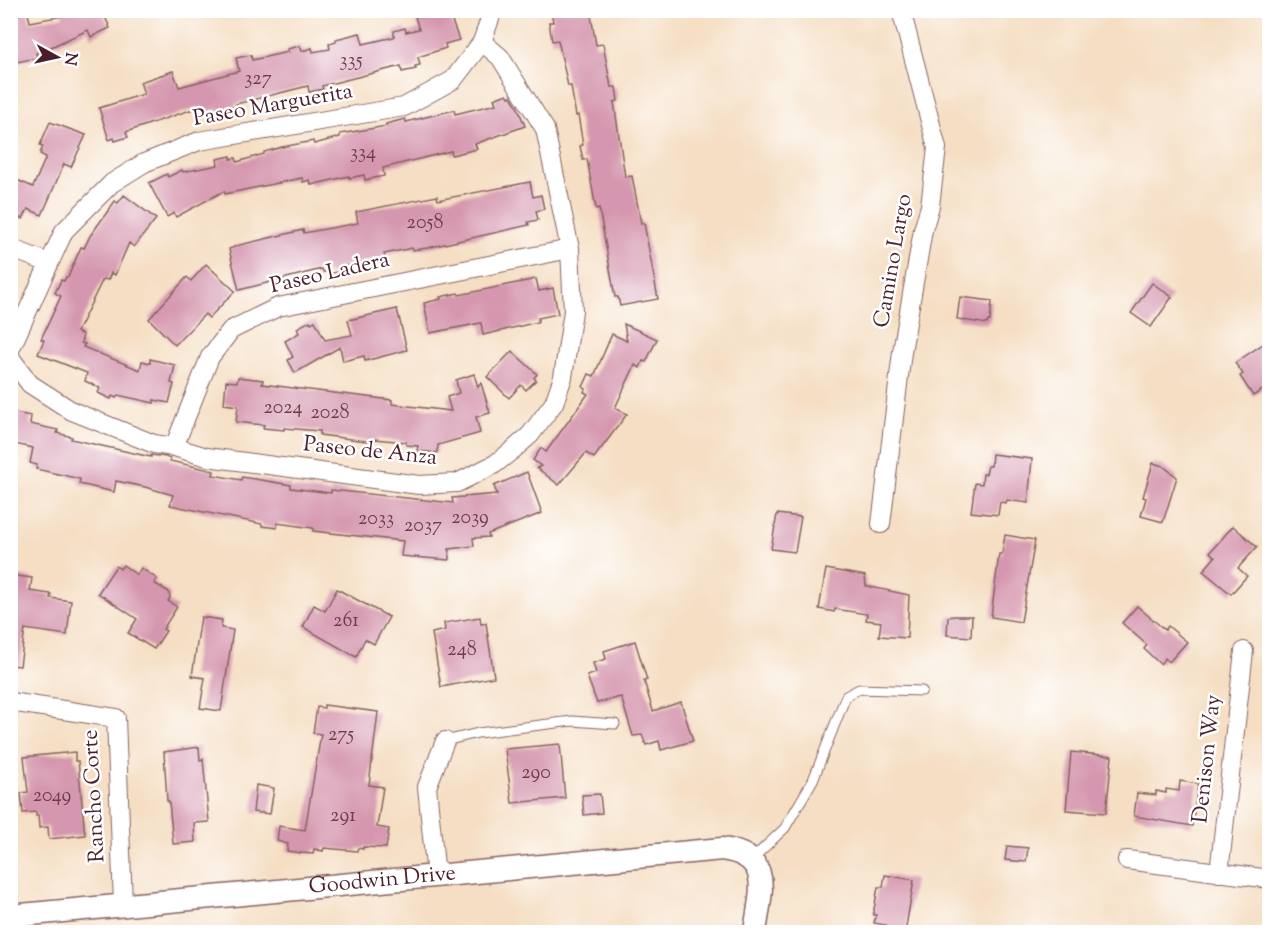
<svg xmlns="http://www.w3.org/2000/svg" width="1280" height="943" font-family="'Sorts Mill Goudy',serif">
<style>
.building{fill:#d597af}
.lines{fill:none;stroke-linecap:round;stroke-linejoin:round}
.service-casing{stroke:#866260;stroke-width:11}
.minor-casing{stroke:#866260;stroke-width:20}
.tertiary-casing{stroke:#866260;stroke-width:25}
.service{stroke:#fff;stroke-width:9}
.minor{stroke:#fff;stroke-width:18}
.tertiary{stroke:#fff;stroke-width:22}
.labels{text-anchor:middle;dominant-baseline:central;stroke-width:5;stroke-linejoin:round;paint-order:stroke}
.number-label{font-size:20px;fill:#6d3d4c}
.street-label{font-size:22px;fill:#4a1f2b;stroke:#fff}
</style>
<rect width="100%" height="100%" fill="#fff"/>
<filter id="ink" filterUnits="userSpaceOnUse"><feTurbulence type="fractalNoise" baseFrequency=".0167" numOctaves="2"/><feDisplacementMap in="SourceGraphic" scale="12" xChannelSelector="R" yChannelSelector="G"/><feConvolveMatrix kernelMatrix="1 2 1 2 8 2 1 2 1" color-interpolation-filters="sRGB"/></filter>
<filter id="wash" filterUnits="userSpaceOnUse"><feTurbulence type="fractalNoise" baseFrequency=".008" numOctaves="4" result="noise"/><feDisplacementMap in="SourceGraphic" scale="24" xChannelSelector="R" yChannelSelector="G"/><feGaussianBlur stdDeviation="1.35" result="paint"/><feColorMatrix in="noise" values="0 0 0 0 0 0 0 0 0 0 0 0 0 0 0 0 0 1.4 0 .05"/><feComposite in="paint" operator="in"/></filter>
<g filter="url(#wash)">
<rect width="100%" height="100%" fill="#f5dec3"/>
<g id="blocks">
<g class="building">
<polygon points="61,10 102,10 110,28 91,37 88,30 51,47 52,50 36,53 37,58 17,62 10,36 10,16 28,13 30,22 63,16"/>
<polygon points="421,10 448,10 459,40 445,44 446,48 418,57 420,65 415,66 416,69 402,72 401,66 322,86 323,89 309,92 308,86 236,104 236,106 232,108 232,110 218,114 217,109 200,113 199,107 126,132 128,137 115,141 114,138 109,140 99,108 144,94 140,82 173,71 179,87 239,71 236,58 251,55 252,60 288,52 287,49 300,46 302,51 312,48 313,52 330,49 329,44 336,42 336,39 360,33 363,44 394,37 394,31 405,28 406,32 419,29 415,17 423,14"/>
<polygon points="551,10 590,10 596,45 603,44 611,87 616,87 618,101 614,102 625,177 632,176 641,223 644,223 658,299 620,306 618,297 615,297 599,208 596,209 587,159 583,160 580,146 583,145 578,115 576,116 571,86 568,86 558,40 552,41 549,22 553,22"/>
<polygon points="507,94 509,97 511,96 517,106 525,126 475,144 477,149 452,155 451,151 383,168 384,176 365,180 364,175 349,178 349,176 311,185 310,180 303,182 302,178 225,194 224,191 176,217 174,213 167,217 149,183 167,174 168,177 182,170 183,172 218,165 217,159 231,156 231,159 236,158 237,162 264,154 264,152 282,147 313,141 314,144 340,137 340,134 387,126 386,124 405,119 406,122 454,110 455,114 496,104 494,99"/>
<polygon points="50,122 86,135 71,167 64,164 42,215 28,209 23,219 10,214 10,194 17,180 33,187 46,157 40,154 43,146 40,145"/>
<polygon points="530,182 533,197 541,195 544,209 536,211 538,220 528,222 529,225 427,248 413,250 412,248 384,254 385,258 341,267 342,271 328,274 327,272 323,272 322,269 239,290 229,249 235,247 235,246 303,230 304,233 358,223 356,212 437,196 438,200"/>
<polygon points="124,195 156,219 134,247 129,243 115,275 111,273 108,280 103,279 77,332 83,335 81,343 85,344 83,347 140,370 142,361 150,363 150,359 175,365 171,383 174,384 169,403 154,400 154,403 118,395 116,398 112,396 111,399 98,393 100,388 85,381 87,373 38,354 44,340 41,339 61,296 55,293 61,280 64,281 66,277 68,277 81,247 84,248 90,236 115,201 118,203"/>
<polygon points="206,264 235,291 209,318 205,314 175,345 149,319 187,277 191,281"/>
<polygon points="536,279 539,291 553,288 558,314 538,318 538,322 483,335 481,323 430,333 424,303 441,299 440,297 458,293 459,295"/>
<polygon points="1152,283 1172,297 1151,327 1131,313"/>
<polygon points="960,297 992,301 990,321 988,321 987,324 957,319"/>
<polygon points="397,309 407,350 365,361 364,356 343,361 340,347 295,373 288,360 293,357 285,341 299,333 297,328 310,321 311,323 315,321 325,340 352,335 348,320"/>
<polygon points="624,324 657,339 646,362 643,361 640,368 635,365 615,408 627,414 594,458 586,453 559,485 537,468 541,466 533,460 541,448 546,452 588,394 584,392 586,389 583,387 589,374 594,376 612,334 627,341"/>
<polygon points="1269,340 1269,386 1253,396 1240,376 1243,374 1235,363"/>
<polygon points="512,351 537,374 534,378 536,380 526,390 521,385 509,398 487,377"/>
<polygon points="474,374 478,387 481,383 490,413 476,417 480,433 438,445 437,453 417,451 418,446 406,445 406,442 375,439 374,442 320,435 320,431 284,428 284,430 263,428 264,425 236,422 238,406 224,404 226,381 237,382 238,377 263,380 262,384 301,389 392,400 392,404 451,411 447,397 459,393 456,380"/>
<polygon points="10,412 31,416 30,424 58,430 57,433 72,437 71,439 151,457 151,455 166,457 170,459 170,461 214,471 213,475 241,480 242,477 291,485 291,488 331,493 331,490 453,503 452,498 497,494 494,486 527,472 542,513 488,534 489,537 473,538 474,546 449,549 449,560 401,556 403,541 313,531 313,528 277,523 277,528 262,526 262,524 170,505 173,495 145,487 116,481 114,492 79,484 80,479 36,469 37,465 30,463 33,448 10,443"/>
<polygon points="992,454 1032,459 1028,503 1007,500 1006,503 1000,502 998,515 971,512 975,483 982,484 983,474 986,474 988,466 991,466"/>
<polygon points="1153,463 1163,466 1177,477 1163,522 1141,516 1146,498 1143,497"/>
<polygon points="777,514 801,517 795,552 771,549"/>
<polygon points="1233,526 1257,547 1238,568 1247,576 1231,594 1203,571 1215,557 1210,552"/>
<polygon points="1005,535 1035,540 1021,622 991,617 999,554 1002,554"/>
<polygon points="123,565 137,575 141,568 157,579 154,583 169,592 170,598 168,601 177,607 163,629 166,631 154,649 128,633 137,619 98,593 116,566 120,569"/>
<polygon points="826,569 865,576 866,586 909,595 907,638 879,636 881,622 866,620 867,614 835,609 834,612 819,609"/>
<polygon points="10,575 32,578 30,591 51,594 50,598 71,601 67,635 25,629 20,666 10,665"/>
<polygon points="337,589 389,617 374,644 365,639 356,657 303,627 314,605 325,611"/>
<polygon points="1137,606 1165,630 1168,626 1187,642 1169,662 1165,658 1160,664 1144,649 1147,645 1122,623"/>
<polygon points="955,616 972,616 971,637 947,635 948,617"/>
<polygon points="201,617 222,620 221,628 233,630 221,711 200,708 205,678 192,676"/>
<polygon points="480,617 481,624 486,623 494,677 441,687 432,633 445,630 444,623"/>
<polygon points="635,641 647,680 644,681 653,711 681,702 693,741 661,750 659,741 646,745 642,735 633,736 621,697 597,703 587,676 596,673 593,663 606,659 604,651"/>
<polygon points="324,705 378,712 369,785 383,787 377,827 389,829 386,848 363,847 363,849 358,848 357,851 324,848 323,851 314,849 313,854 302,853 287,851 288,844 277,841 279,826 305,830 321,734 313,733 317,707 324,708"/>
<polygon points="560,744 565,798 512,803 505,749"/>
<polygon points="199,747 200,760 203,759 209,822 194,823 195,842 173,844 169,801 167,801 164,752"/>
<polygon points="75,752 75,761 78,761 85,835 49,839 48,827 39,828 38,815 36,816 36,812 23,813 21,793 28,792 24,757"/>
<polygon points="1071,752 1112,756 1106,813 1066,810"/>
<polygon points="1180,781 1198,784 1192,826 1134,816 1137,793 1156,795 1156,791 1166,793 1166,789 1179,791"/>
<polygon points="256,785 274,788 270,814 253,812"/>
<polygon points="600,794 602,813 584,815 582,795"/>
<polygon points="1007,846 1028,848 1026,862 1005,860"/>
<polygon points="885,875 914,880 905,933 885,933 886,925 874,923 876,915 873,915 878,887 883,887"/>
</g>
</g>
</g>
<g filter="url(#ink)">
<use href="#blocks" fill-opacity="0" stroke="#866260" stroke-width="1.5"/>
<g class="lines">
<g class="service-casing">
<g id="service">
<polyline points="445,741 478,733 572,721 615,724"/>
<polyline points="751,860 785,828 813,780 846,696 859,689 922,691"/>
</g>
</g>
<g class="minor-casing">
<g id="minor">
<polyline points="10,248 49,263"/>
<polyline points="10,350 64,231 112,183 144,163 199,141 404,107 453,80 482,42 493,10"/>
<polyline points="10,357 30,384 72,411 154,444 174,447 207,457 419,485 457,483 495,464 514,449 530,435 554,403 563,377 573,311 570,249 545,129 500,57 482,42"/>
<polyline points="174,447 210,357 231,330 278,307 570,249"/>
<polyline points="881,524 902,352 923,230 930,206 937,148 901,10"/>
<polyline points="10,702 116,718 123,905"/>
<polyline points="1127,860 1270,879"/>
<polyline points="1219,873 1244,651"/>
<polyline points="436,876 427,787 445,741"/>
</g>
</g>
<g class="tertiary-casing">
<g id="tertiary">
<path id="s1" d="M10,916l712,-67c53,7 38,45 33,83"/>
</g>
</g>
<use href="#service" class="service"/>
<use href="#minor" class="minor"/>
<use href="#tertiary" class="tertiary"/>
</g>
</g>
<g class="labels">
<g class="number-label">
<text x="351" y="61">335</text>
<text x="258" y="79">327</text>
<text x="363" y="153">334</text>
<text x="425" y="223">2058</text>
<text x="283" y="408">2024</text>
<text x="330" y="413">2028</text>
<text x="470" y="518">2039</text>
<text x="376" y="519">2033</text>
<text x="423" y="526">2037</text>
<text x="346" y="621">261</text>
<text x="462" y="650">248</text>
<text x="341" y="735">275</text>
<text x="536" y="773">290</text>
<text x="52" y="796">2049</text>
<text x="343" y="816">291</text>
</g>
<g class="street-label">
<text transform="translate(273 106) rotate(-10)">Paseo Marguerita</text>
<text transform="translate(894 261) rotate(-80)">Camino Largo</text>
<text transform="translate(330 274) rotate(-13)">Paseo Ladera</text>
<text transform="translate(370 452) rotate(6)">Paseo de Anza</text>
<text transform="translate(1208 759) rotate(-84)">Denison Way</text>
<text transform="translate(95 796) rotate(-93)">Rancho Corte</text>
<text stroke="none"><textPath href="#s1" startOffset="374">Goodwin Drive</textPath></text>
</g>
</g>
<rect width="1280" height="943" fill="none" stroke="#fff" stroke-width="36"/>
<g transform="translate(57 57) rotate(98)" stroke="#ffffff" stroke-width="4.5" paint-order="stroke">
<path d="M0-4.5L10 22L0 15L-10 22Z" fill="#4a1f2b"/>
<text y="-9" font-size="16" font-weight="bold" text-anchor="middle" fill="#4a1f2b">N</text>
</g>
</svg>
